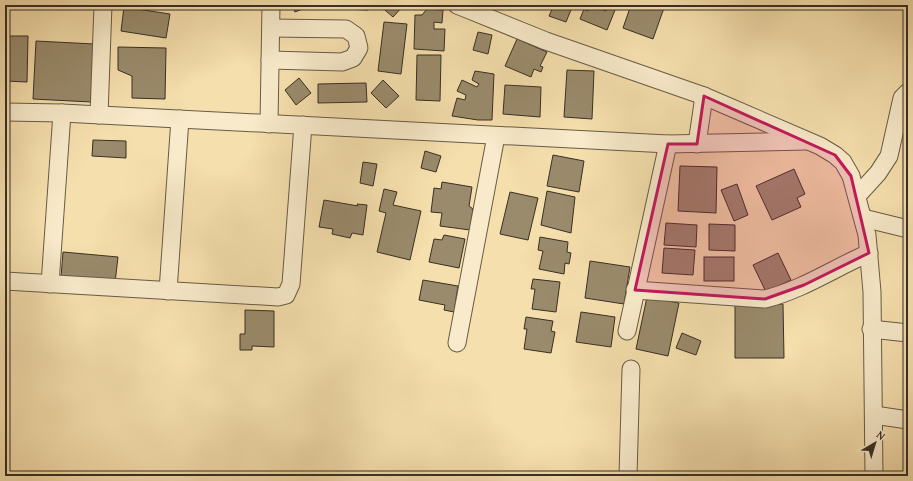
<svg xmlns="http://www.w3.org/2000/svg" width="913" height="481" font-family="'Gentium Book Plus',serif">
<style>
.building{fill:#9a8b6c;stroke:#382f25}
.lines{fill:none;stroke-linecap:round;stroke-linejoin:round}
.minor-casing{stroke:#675b47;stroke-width:19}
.minor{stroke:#f8eaca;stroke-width:17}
.marked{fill:#c2185b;fill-opacity:0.2;stroke:#c2185b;stroke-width:3;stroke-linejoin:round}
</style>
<rect width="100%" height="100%" fill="#f5dfad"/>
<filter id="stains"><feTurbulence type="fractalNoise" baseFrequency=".005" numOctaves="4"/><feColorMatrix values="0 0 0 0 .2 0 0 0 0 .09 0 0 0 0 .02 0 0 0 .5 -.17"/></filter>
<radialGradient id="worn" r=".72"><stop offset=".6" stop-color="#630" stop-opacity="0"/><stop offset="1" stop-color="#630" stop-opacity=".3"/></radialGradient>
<g class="building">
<polygon points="292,5 312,5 295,12"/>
<polygon points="321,5 369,5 368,10 320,8"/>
<polygon points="379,5 404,5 393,17"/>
<polygon points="554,5 573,5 566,22 549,16"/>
<polygon points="590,5 606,11 608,5 617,5 607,30 580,19 584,9 588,11"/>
<polygon points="631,5 665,5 653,39 623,28"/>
<polygon points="124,7 170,14 166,38 121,31"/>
<polygon points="427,9 443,10 442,23 434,22 434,29 445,29 444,51 414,49 415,15 422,15"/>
<polygon points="384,22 407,24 401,74 378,71"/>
<polygon points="478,32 492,35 488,54 473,50"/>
<polygon points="5,36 28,36 27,82 5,81"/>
<polygon points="517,39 547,52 540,66 543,67 541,72 534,69 531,77 505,66"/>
<polygon points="36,41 94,44 91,102 33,99"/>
<polygon points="118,47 166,48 165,99 132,98 132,76 118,70"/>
<polygon points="417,55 441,55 440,101 416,100"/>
<polygon points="567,70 594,71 592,119 564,117"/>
<polygon points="475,71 494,74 492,120 478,120 452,116 457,98 465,100 466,95 457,91 462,80 477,87 479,84 472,80"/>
<polygon points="299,78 311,93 296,105 285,90"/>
<polygon points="383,80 399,96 386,108 371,93"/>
<polygon points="366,83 367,102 318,103 318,84"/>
<polygon points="505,85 541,87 540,117 503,114"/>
<polygon points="93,140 126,141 126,158 92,156"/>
<polygon points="425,151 441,156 436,172 421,168"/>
<polygon points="553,155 584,161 579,192 547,186"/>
<polygon points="363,162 377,164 373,186 360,183"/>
<polygon points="680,166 717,167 716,213 678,211"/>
<polygon points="794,169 805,194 797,198 801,207 772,220 756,186"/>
<polygon points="442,182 472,187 469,206 473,209 470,230 440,226 442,213 431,212 434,188 441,189"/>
<polygon points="737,184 748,215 734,221 721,190"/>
<polygon points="384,189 397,192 393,205 421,211 410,260 377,252 386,213 379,211"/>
<polygon points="547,191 575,197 571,233 541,225"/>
<polygon points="510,192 538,198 528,240 500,234"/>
<polygon points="324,200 358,206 357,204 367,205 363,235 352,233 350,238 332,234 333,229 319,227"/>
<polygon points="666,223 697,225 696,247 664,245"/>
<polygon points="709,224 735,225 735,251 709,250"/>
<polygon points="444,235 465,239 459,268 429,262 434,239 442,240"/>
<polygon points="540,237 568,242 567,252 571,253 569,264 565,263 564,274 539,269 543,251 538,250"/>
<polygon points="664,248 695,250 693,275 662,273"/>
<polygon points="63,252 118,257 115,283 61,277"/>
<polygon points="778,253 791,280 766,292 753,265"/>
<rect x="704" y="257" width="30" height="24"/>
<polygon points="590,261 630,267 624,304 585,298"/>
<polygon points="533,279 560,282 556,312 532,309 535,289 531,289"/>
<polygon points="423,280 458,286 454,312 444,310 445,305 419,300"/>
<polygon points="647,297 679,303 668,356 636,349"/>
<polygon points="735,304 783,304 784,358 735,358"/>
<polygon points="245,310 274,311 274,347 252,346 252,350 240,350 240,334 245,334"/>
<polygon points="581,312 615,317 611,347 576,342"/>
<polygon points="526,317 553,321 551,331 555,332 551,353 524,349 527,329 524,329"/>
<polygon points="682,333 701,341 696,355 676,348"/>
</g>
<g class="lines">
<g class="minor-casing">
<g id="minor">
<polyline points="457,5 546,41 704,96 820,146 835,155 843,162 851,176 867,235 872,292 874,476"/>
<polyline points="270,60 342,62 353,58 359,48 356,36 346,29 271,28"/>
<polyline points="5,112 62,113 668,144 806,141"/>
<polyline points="99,115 103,5"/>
<polyline points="269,124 271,5"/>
<polyline points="697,144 704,96"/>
<polyline points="857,196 878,173 889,156 902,98 908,92"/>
<polyline points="863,218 908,229"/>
<polyline points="5,281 278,297 286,295 291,284 303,125"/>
<polyline points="50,284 62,113"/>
<path d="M635,290l130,9c37,-9 69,-31 104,-46"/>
<polyline points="168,291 180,119"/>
<polyline points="871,329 908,333"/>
<polyline points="627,331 668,144"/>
<polyline points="457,343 496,136"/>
<polyline points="874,415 908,420"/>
<polyline points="628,476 631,369"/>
</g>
</g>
<use href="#minor" class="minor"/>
</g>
<path class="marked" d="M704,96l131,59 16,21 18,77 -65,32 -39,14 -130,-9 33,-146h29z"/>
<rect width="913" height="481" fill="none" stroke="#f5dfad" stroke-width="20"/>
<rect x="6" y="6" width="901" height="469" fill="none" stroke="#382f25" stroke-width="2"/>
<rect x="10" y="10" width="893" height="461" fill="none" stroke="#382f25"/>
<g transform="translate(875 443) rotate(38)" stroke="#f8eaca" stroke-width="3" paint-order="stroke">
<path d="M0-3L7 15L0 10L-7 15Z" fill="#382f25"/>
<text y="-6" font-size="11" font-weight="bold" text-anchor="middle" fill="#382f25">N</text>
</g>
<rect width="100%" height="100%" filter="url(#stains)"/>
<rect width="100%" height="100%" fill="url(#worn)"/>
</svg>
